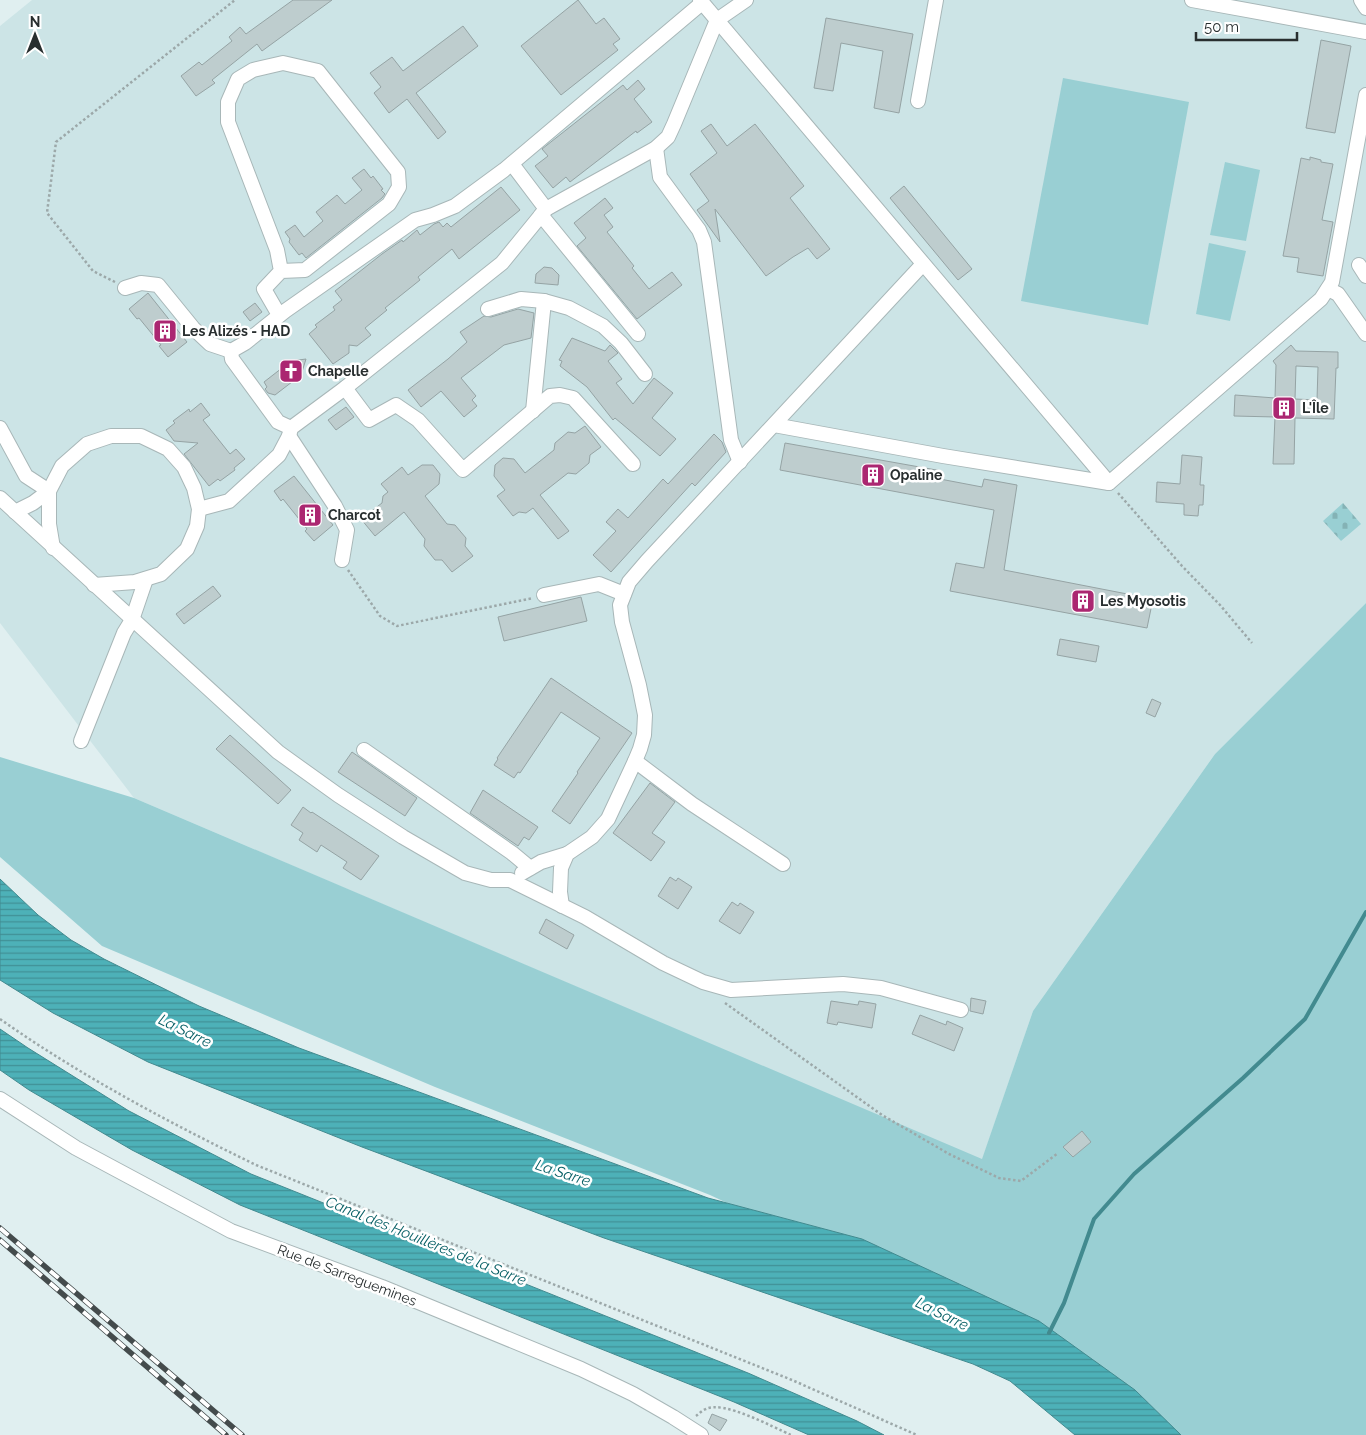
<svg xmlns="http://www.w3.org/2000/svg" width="1366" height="1435" font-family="Raleway,sans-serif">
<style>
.built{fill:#cce4e6}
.green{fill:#99cfd3}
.cemetery{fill:url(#cemetery-stones)}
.water{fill:url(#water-rules);stroke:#428a8f}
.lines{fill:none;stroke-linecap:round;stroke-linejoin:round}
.stream{stroke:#428a8f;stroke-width:4}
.building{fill:#becdce;stroke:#95a3a4;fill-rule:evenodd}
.minor-casing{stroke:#a8b7b8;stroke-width:16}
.path{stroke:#9ca8a9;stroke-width:2.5;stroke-dasharray:2.5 2.5;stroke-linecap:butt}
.minor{stroke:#fff;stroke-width:14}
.rail-casing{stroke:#444b4c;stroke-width:5.5}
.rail{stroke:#fff;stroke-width:4;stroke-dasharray:11;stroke-linecap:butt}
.labels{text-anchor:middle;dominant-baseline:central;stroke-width:5;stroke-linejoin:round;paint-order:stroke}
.poi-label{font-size:14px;font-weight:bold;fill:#282e2f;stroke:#fff;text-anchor:start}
.street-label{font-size:14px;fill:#282e2f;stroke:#fff}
.water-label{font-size:15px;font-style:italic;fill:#075f65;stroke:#fff}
</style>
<defs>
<pattern id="cemetery-stones" width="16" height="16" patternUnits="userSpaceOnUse" patternTransform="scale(1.25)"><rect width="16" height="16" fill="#99cfd3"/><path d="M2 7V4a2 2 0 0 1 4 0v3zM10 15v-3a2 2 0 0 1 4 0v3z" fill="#84b2b5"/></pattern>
<pattern id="water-rules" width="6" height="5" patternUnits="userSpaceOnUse" patternTransform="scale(1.25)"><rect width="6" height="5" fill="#4db1b8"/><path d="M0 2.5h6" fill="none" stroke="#409096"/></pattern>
</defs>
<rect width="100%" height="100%" fill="#e0eff0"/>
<polygon class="built" points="32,0 1366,0 1366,603 1215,754 1033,1011 982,1160 134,798 0,623 0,26"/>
<g class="green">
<polygon points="1063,78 1189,102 1148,325 1021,301"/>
<polygon points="1225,162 1260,170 1246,241 1210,235"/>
<polygon points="1209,243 1246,251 1230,321 1196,314"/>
<polygon points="1366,603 1366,1435 1171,1435 1122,1387 710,1195 435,1087 102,946 0,857 0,757 134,798 982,1159 1033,1011 1215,754"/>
</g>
<polygon class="cemetery" points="1343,503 1361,524 1341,541 1323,521"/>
<g class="water">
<polygon points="0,879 38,915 71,940 104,959 199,1006 299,1048 708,1198 862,1239 1039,1321 1135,1390 1181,1435 1075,1435 1010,1381 973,1364 604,1238 362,1147 148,1062 53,1013 0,980"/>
<polygon points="0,1029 28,1048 129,1111 251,1174 748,1373 857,1421 884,1435 809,1435 734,1402 240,1205 132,1150 29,1090 0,1070"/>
</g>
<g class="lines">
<polyline class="stream" points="1049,1333 1064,1303 1094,1219 1134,1174 1243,1078 1305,1019 1366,912"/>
</g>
<g class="building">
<polygon points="293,0 332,0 262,51 257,44 212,80 215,83 196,96 181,76 199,62 202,65 232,41 229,37 240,27 246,34"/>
<polygon points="578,0 596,24 604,18 620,39 613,44 618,50 561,95 521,46"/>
<polygon points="826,18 913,34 899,113 874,108 883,51 841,43 833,91 814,88"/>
<polygon points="463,26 478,46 416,93 446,132 438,139 407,99 389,113 374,93 381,87 370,73 392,57 403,71"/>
<polygon points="1321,40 1351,46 1335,133 1306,128"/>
<polygon points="638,80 645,89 634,99 652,122 637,133 636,131 570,182 566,177 553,188 535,166 548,156 542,149 623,85 627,90"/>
<polygon points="711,124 727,146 755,124 804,186 790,198 830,249 817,259 808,248 793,257 766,276 715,209 720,242 697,210 709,201 690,174 717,153 701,131"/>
<polygon points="1310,157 1321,160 1321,162 1333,164 1322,220 1333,222 1323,276 1297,272 1299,258 1283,256 1301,158 1310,160"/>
<polygon points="364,169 371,178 373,176 383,189 381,190 385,194 382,198 306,258 302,253 299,255 289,242 290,239 285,232 295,225 304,237 323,221 316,212 337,195 345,204 362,190 352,178"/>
<polygon points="904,186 972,269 958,280 890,198"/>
<polygon points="501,187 520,210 459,259 452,249 418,277 420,280 385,308 387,310 365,328 371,335 357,346 349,345 349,353 333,364 309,334 317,327 315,325 335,310 333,307 342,300 335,291 382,254 402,240 403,242 417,230 420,235 434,224 439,222 443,227 447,223 451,227"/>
<polygon points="605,198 613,208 604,215 613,227 607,232 634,266 632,268 649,289 672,272 682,285 637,319 577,246 586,238 574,223"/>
<polygon points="544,267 552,268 559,275 558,285 535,283 536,274"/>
<polygon points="148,293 187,342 168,357 159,346 161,345 139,318 137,319 129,309"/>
<polygon points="255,303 262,312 250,321 243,312"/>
<polygon points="518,309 534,313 531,338 504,345 461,378 476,396 472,400 477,406 464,417 441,391 421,407 408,390 448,359 467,342 460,332 484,316 491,317"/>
<polygon points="572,338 605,351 610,345 618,353 608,361 622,379 616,383 633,404 654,378 673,393 652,418 676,439 660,456 615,418 613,420 587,387 560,366 562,361 559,360"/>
<path d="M1291,345l5,6 42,1v16h-2l-2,51 -39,-1 -1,46h-21l2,-47 -41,-1 1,-21 40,3 1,-33 -3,-4zM1296,366l22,1 -1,33 -22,-1z"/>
<polygon points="306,359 301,375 275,395 268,393 265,389 267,387 264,382 291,361"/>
<polygon points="201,403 210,415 203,420 230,454 236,449 245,459 234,468 235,470 220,481 218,479 209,486 184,454 198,443 174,441 166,430 175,423 173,421 189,409 190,412"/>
<polygon points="346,407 354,417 336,430 328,420"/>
<polygon points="585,426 601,447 590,455 589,463 576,474 568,473 540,495 569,531 558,539 533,508 526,513 519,512 513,516 497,496 505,490 494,476 495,465 503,458 514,459 525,473 554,450 555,443 568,432 575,433"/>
<polygon points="714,434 722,442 726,452 695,486 692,483 611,572 593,555 616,531 606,522 618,509 628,518 663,479 668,484"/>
<polygon points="785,443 942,471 940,479 982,487 984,479 1017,485 1004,570 1153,599 1147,628 950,591 956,563 984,568 994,510 780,470"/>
<polygon points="1182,455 1202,457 1200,485 1204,485 1203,505 1199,505 1198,516 1184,515 1184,504 1156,502 1157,482 1180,484"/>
<polygon points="422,465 433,465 440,474 439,484 425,496 447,524 455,525 466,538 465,546 473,556 452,572 442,560 435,560 424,546 425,539 404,512 375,536 361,519 382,503 383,496 388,492 381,484 402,467 408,475"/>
<polygon points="294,476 333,525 314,541 305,531 307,529 283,499 281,501 274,491"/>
<polygon points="213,586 221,596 184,624 176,614"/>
<polygon points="581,597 587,621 504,641 498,617"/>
<polygon points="1060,639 1099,646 1096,662 1057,655"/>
<polygon points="551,678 632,733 570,824 552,811 578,773 577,772 600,738 561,712 520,773 518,772 514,778 494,765 498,759 497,758"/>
<polygon points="1152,699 1161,703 1155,717 1146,713"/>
<polygon points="230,735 291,790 278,804 216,749"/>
<polygon points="352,752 417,798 405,816 338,772"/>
<polygon points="650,783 675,802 652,833 665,842 651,861 613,833"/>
<polygon points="483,790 538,827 529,840 524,837 518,846 470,813"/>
<polygon points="303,807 311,813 312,812 379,856 361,880 343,868 347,862 321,845 317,852 299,840 303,833 291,825"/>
<polygon points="670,877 676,881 678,878 692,887 678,909 658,896"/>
<polygon points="732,902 738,906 740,903 754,912 740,934 719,921"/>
<polygon points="546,919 574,935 567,949 539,933"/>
<polygon points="971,998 986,1001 983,1014 970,1011"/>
<polygon points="831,1001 858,1005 859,1001 876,1004 872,1028 838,1022 837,1025 827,1023"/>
<polygon points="920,1015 946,1025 947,1021 963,1028 954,1051 912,1034"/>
<polygon points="1082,1131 1091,1142 1073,1157 1063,1147"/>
<polygon points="712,1414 727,1420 720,1431 708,1423"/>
</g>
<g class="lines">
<g class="minor-casing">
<g id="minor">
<polyline points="700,0 1109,483"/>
<polyline points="1192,0 1366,32"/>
<polyline points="1361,0 1366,8"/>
<polyline points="918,101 936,0"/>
<polyline points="656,148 660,177 699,230 704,242 731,440 740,462"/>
<polyline points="512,164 546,209"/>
<polyline points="541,215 638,334"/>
<polyline points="1359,265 1366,276"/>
<polyline points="125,288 141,283 158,285 193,328 210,344 231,351 245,343 285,311 415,220 433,215 455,206 504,170 702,3"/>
<polyline points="1328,289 1338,294 1366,334"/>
<polyline points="488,309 521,299 544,301"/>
<polyline points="279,315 264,289 281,271 277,250 228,122 228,102 238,79 253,70 283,63 318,71 398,172 399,187 389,204 305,270 281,271"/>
<polyline points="231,351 232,359 278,422 291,428"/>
<polyline points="345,388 369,420 396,405 418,420 463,470 550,396 560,395 573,398 633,464"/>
<polyline points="533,411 544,301 569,308 603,326 621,343 645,374"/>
<polyline points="774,425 943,456 1109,483 1321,299 1332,282 1366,95"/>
<polyline points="0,428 26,476 49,491 33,503 15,512"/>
<polyline points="289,436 335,506 347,530 342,560"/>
<polyline points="0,498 278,752 338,795 403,837 465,873 491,880 510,880 585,917 663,963 703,982 731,990 843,984 881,988 961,1010"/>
<polyline points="199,509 229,501 279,455 289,436 291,428 345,388 502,263 546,209 656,148 668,137 674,124 717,20 746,0"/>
<polyline points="53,548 49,524 49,491 62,466 87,444 111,436 141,436 168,449 184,467 194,488 199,509 197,526 187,549 161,574 135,582 94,585"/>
<polyline points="544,595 599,584 624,594"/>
<polyline points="81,741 124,633 132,620 146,579"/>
<polyline points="364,750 512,853 530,868"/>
<polyline points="635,761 692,804 783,864"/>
<polyline points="522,873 541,862 567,854"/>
<polyline points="562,906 560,892 561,868 567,854 592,837 608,819 635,761 640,749 644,735 645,715 639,685 622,622 620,605 629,582 647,561 923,264"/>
<polyline points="0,1099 76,1148 231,1231 382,1287 581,1369 633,1394 673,1417 701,1435"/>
</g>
</g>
<g class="path">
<polyline points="115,282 93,271 47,213 56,142 235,0"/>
<polyline points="1118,493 1182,566 1220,605 1252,643"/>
<polyline points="348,570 380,616 397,626 533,598"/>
<polyline points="725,1003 882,1115 949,1154 999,1178 1021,1181 1058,1153"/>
<path d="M0,1019c81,57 168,103 256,146l536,215 125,55"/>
<path d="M696,1416c3,-2 6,-6 10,-7 17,-9 67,18 85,26"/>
</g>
<use href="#minor" class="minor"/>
<g class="rail-casing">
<g id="rail">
<polyline points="0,1228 242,1435"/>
<polyline points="0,1240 226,1435"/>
</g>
</g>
<use href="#rail" class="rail"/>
</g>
<defs>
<g id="building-square" transform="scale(1.25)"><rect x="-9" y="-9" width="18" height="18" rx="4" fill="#ab2771" stroke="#fff"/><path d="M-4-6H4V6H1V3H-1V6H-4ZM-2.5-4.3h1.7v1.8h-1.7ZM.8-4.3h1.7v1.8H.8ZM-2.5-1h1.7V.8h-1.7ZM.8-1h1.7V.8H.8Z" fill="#fff"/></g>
<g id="church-square" transform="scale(1.25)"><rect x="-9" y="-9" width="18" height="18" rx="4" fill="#ab2771" stroke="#fff"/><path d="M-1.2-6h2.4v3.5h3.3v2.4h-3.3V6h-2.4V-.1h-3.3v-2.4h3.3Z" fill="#fff"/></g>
</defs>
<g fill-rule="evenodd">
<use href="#building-square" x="165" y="331"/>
<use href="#church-square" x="291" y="371"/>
<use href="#building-square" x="1284" y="408"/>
<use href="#building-square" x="873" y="475"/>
<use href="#building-square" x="310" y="515"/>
<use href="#building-square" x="1083" y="601"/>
</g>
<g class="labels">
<g class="poi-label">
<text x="182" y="331">Les Alizés - HAD</text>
<text x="308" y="371">Chapelle</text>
<text x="1302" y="408">L'Île</text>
<text x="890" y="475">Opaline</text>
<text x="328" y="515">Charcot</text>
<text x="1100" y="601">Les Myosotis</text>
</g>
<g class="street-label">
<text transform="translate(347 1275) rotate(21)">Rue de Sarreguemines</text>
</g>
<g class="water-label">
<text transform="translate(185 1031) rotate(26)">La Sarre</text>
<text transform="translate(563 1173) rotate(18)">La Sarre</text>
<text transform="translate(426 1241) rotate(22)">Canal des Houillères de la Sarre</text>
<text transform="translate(942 1314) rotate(26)">La Sarre</text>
</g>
</g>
<g transform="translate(35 35)" stroke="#ffffff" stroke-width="4" paint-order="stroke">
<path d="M0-4L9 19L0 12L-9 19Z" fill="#282e2f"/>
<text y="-8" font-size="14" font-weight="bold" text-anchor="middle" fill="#282e2f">N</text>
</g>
<path d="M1196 32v8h101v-8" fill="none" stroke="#282e2f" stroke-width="2.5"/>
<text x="1204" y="32" font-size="15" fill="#282e2f" stroke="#ffffff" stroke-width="4" paint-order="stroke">50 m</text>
</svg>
